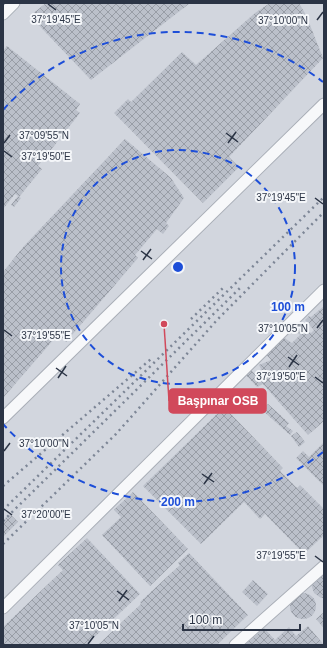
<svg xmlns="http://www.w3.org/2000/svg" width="327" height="648" font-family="Helvetica,sans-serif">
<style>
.built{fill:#d2d6de}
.building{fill:url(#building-cross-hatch)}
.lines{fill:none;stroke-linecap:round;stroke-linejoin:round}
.minor-casing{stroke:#a9aeb7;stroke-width:13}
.minor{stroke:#f7f8fa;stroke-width:11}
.rail{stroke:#7d8696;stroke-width:2.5;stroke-dasharray:2 4;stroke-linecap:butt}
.ticks{fill:none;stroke:#2b3445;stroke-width:1.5}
.ring{fill:none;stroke:#1d4ed8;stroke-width:2;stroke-dasharray:7 5}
.ticks-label{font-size:10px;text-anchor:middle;fill:#2b3445;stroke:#f4f6f9;stroke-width:4;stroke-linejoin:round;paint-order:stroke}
.centre{fill:#1d4ed8;stroke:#f4f6f9;stroke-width:2}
.ring-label{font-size:12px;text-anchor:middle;font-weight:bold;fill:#1d4ed8;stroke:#f4f6f9;stroke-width:4;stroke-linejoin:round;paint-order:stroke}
.leader{fill:none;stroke:#d1495b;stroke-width:1.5}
.callout-dot{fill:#d1495b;stroke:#f4f6f9;stroke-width:1.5}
.callout{fill:#d1495b;stroke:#d1495b;stroke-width:1.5}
.callout-label{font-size:12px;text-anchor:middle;font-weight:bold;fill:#fff}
</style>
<defs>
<pattern id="building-cross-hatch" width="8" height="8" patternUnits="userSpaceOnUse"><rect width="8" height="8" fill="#bbc0ca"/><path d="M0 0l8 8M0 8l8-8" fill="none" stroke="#989da6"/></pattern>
</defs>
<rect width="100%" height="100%" fill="#e4e7ec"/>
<rect class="built" x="3" y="3" width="321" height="642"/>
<g class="building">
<polygon points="46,3 190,3 91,80 30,16"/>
<polygon points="270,3 299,3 306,15 323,58 229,157 239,167 203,203 114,113 128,99 131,102 182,52 196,65 255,13"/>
<polygon points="7,46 80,104 76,110 80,113 38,166 42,169 19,197 21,198 14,207 11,205 18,196 15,194 3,209 3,51"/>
<polygon points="125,139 171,178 184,198 166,223 169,226 163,234 157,229 135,255 138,258 66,342 59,335 56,339 55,338 3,398 3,272 24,246"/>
<polygon points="324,306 324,421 308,435 263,384 257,387 246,375 250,370 257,375 261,369 259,365 271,360 265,353 283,337 292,343 300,335 294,328 298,325 311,333 314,330 305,320 309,316 311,317"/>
<polygon points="268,404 289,423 286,426 293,431 290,435 262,410"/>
<polygon points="224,407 283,468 280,471 297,488 300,485 324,509 324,538 323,536 304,554 265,514 260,519 244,502 201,544 143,486"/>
<polygon points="297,432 305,442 299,447 291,436"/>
<polygon points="324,442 324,486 296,458 303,451 309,457"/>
<polygon points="133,492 188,549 150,586 102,535 121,517 114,510"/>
<polygon points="10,514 18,522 3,537 3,520"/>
<polygon points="87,538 140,594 86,645 3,645 3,627 63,570 58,565"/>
<polygon points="189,553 248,615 217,645 98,645 141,604 140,602 180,565 178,563"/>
<polygon points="324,571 324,598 321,598 314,593 311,584"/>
<polygon points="253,580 268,594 257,606 242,592"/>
<circle cx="303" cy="606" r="13"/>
<polygon points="324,612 324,628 316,619"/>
<polygon points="308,626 324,645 245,645 264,628 275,640 289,627 296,636"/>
</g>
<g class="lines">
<g class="minor-casing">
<g id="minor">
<polyline points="3,14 14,3"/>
<polyline points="3,418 324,104"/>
<polyline points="3,608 324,290"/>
<polyline points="235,645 324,566"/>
</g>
</g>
<use href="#minor" class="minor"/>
<g class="rail">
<polyline points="191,319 224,287"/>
<polyline points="3,486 151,359"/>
<polyline points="3,510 324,197"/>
<polyline points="3,521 241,287"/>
<polyline points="3,544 116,434 217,320 324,212"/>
</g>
</g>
<path class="ticks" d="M48,4l8,6M317,20l6,-8M226,133l12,9M4,143l6,-8M228,143l8,-11M4,151l8,6M315,198l8,6M141,251l11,8M143,260l8,-11M317,328l6,-8M4,330l8,6M288,357l11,8M289,367l8,-12M56,368l11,8M315,377l8,6M58,378l8,-12M4,451l6,-8M202,474l12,8M204,484l8,-11M4,509l8,6M315,556l8,6M117,591l12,9M119,601l8,-11M88,644l6,-8"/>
<g class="ring">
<circle cx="178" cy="267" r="117"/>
<path d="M323 452A235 235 0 0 1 3 424M3 110A235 235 0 0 1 323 82"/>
</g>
<g class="ticks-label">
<text x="56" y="23">37°19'45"E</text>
<text x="283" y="24">37°10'00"N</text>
<text x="44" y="139">37°09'55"N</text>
<text x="46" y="160">37°19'50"E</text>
<text x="281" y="201">37°19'45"E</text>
<text x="283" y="332">37°10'05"N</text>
<text x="46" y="339">37°19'55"E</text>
<text x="281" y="380">37°19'50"E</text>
<text x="44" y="447">37°10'00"N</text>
<text x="46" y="518">37°20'00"E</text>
<text x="281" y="559">37°19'55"E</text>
<text x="94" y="629">37°10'05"N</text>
</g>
<circle cx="178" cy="267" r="6" class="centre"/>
<g class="ring-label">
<text x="288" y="311">100 m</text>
<text x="178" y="506">200 m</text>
</g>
<path class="leader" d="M164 324L169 401"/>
<circle class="callout-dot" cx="164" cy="324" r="4"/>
<rect class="callout" x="169" y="389" width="97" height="24" rx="4"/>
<g class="callout-label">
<text x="218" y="405">Başpınar OSB</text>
</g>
<rect width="327" height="648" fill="none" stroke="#2b3445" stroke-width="8"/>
<path d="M183 624v6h117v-6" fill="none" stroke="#2b3445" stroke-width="2"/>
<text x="189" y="624" font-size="12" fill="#2b3445" stroke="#f4f6f9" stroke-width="3" paint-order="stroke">100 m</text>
</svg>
